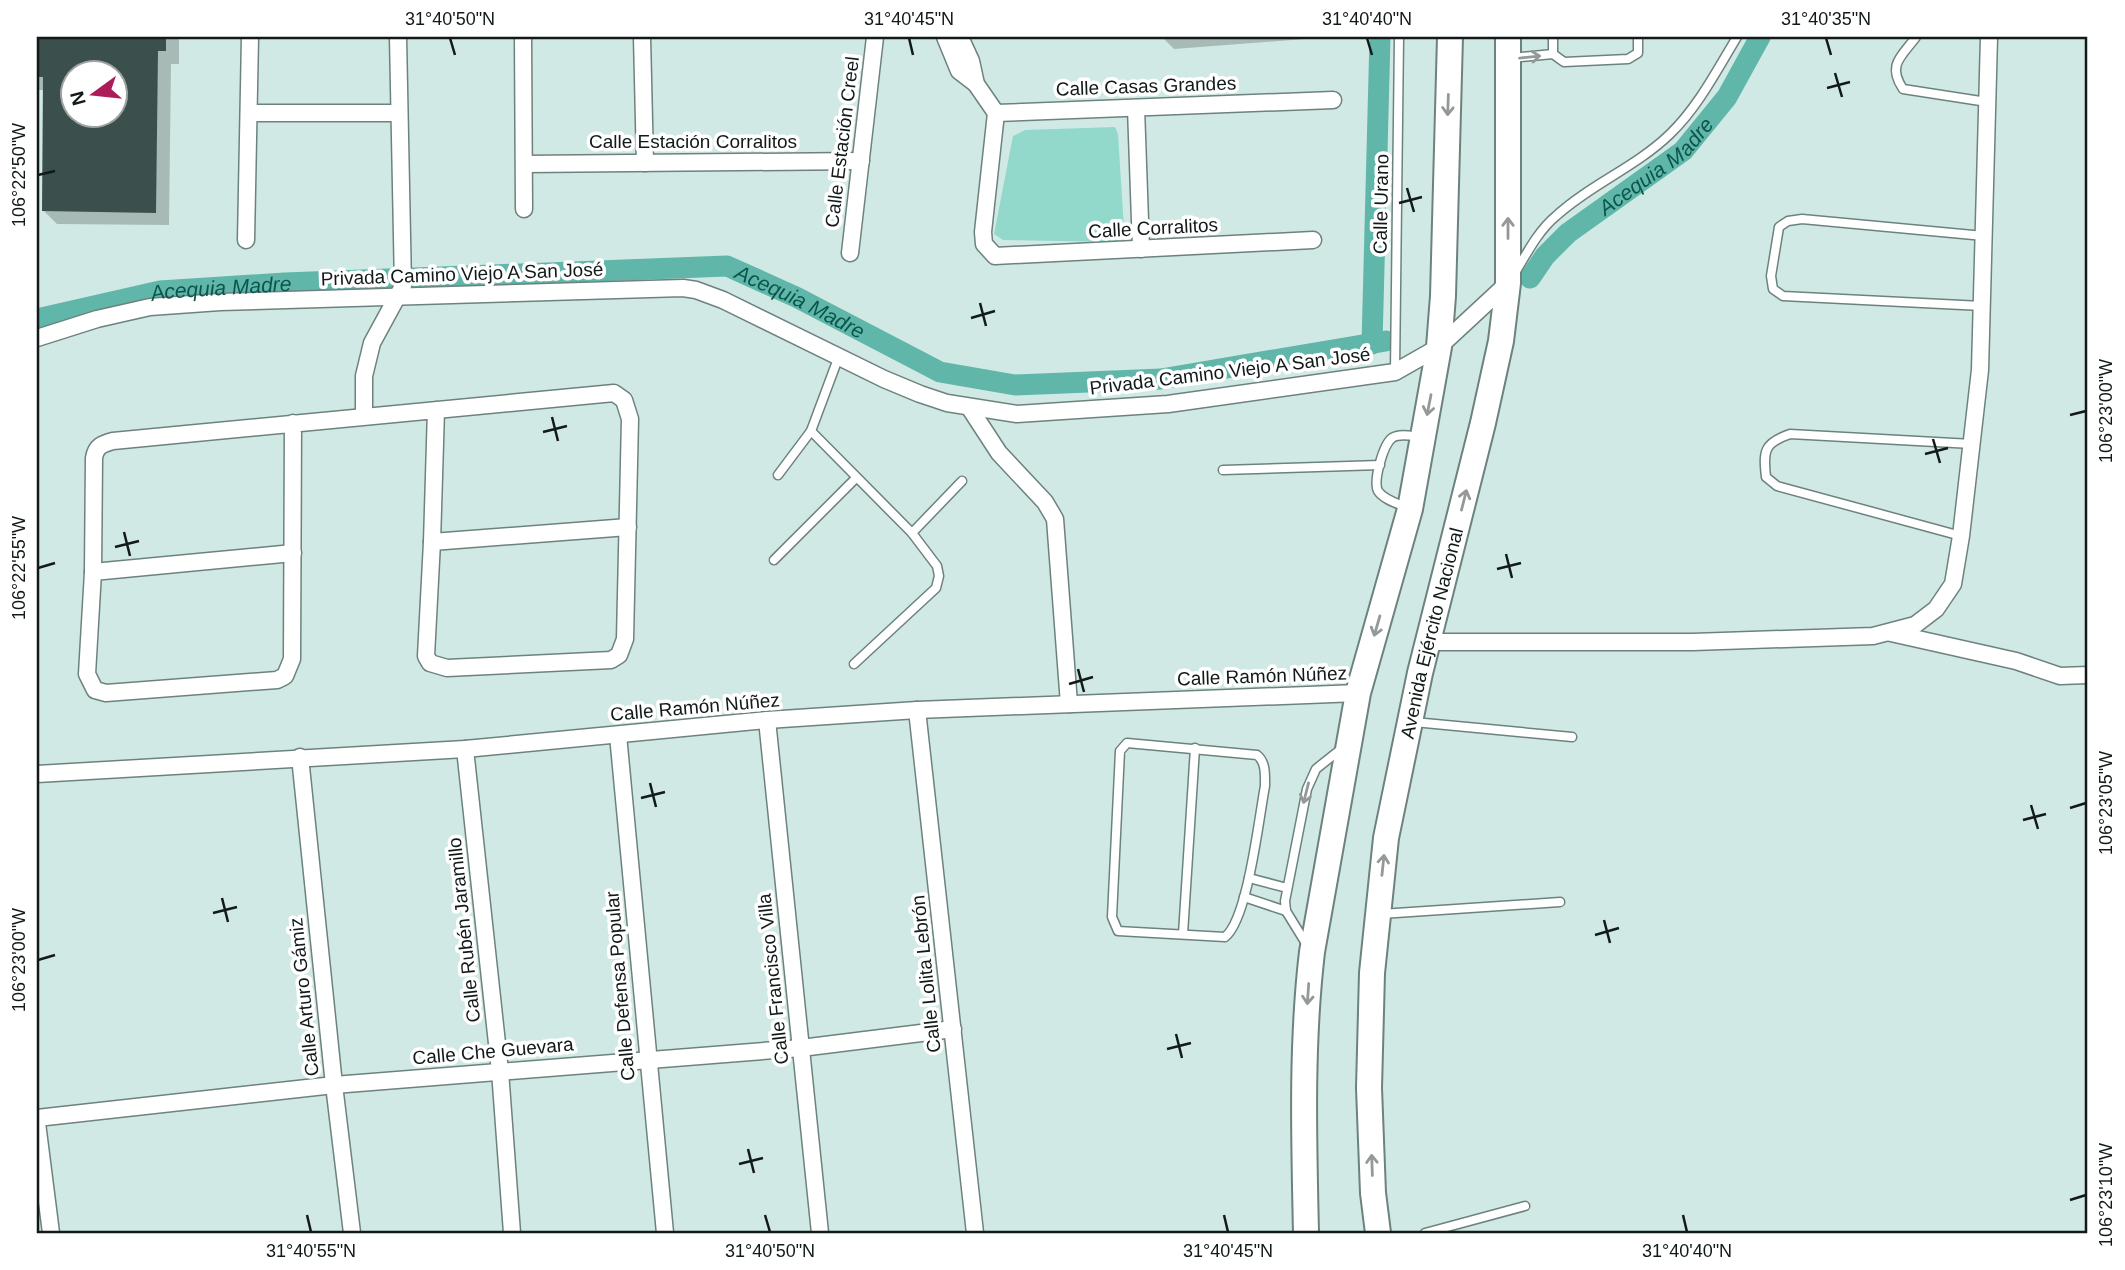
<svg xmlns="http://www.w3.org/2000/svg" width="2125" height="1270" font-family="Helvetica,sans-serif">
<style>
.green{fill:#92d9cc}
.shadow{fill:#0003;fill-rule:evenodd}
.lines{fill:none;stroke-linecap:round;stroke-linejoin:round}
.canal{stroke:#60b6a8;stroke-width:21}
.building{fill:#3b504c;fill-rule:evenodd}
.lane-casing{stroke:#6d827e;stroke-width:11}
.street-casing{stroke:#6d827e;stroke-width:19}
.primary-casing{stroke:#6d827e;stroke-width:28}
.lane{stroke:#fff;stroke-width:8}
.street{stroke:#fff;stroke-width:16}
.primary{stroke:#fff;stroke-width:24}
.oneway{stroke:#949898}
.ticks{fill:none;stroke:#121a19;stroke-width:2.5}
.labels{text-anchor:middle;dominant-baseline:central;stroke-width:7;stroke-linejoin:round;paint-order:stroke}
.street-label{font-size:19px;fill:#121a19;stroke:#fff}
.water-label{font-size:21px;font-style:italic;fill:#0a564d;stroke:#fff}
.neatline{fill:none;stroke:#121a19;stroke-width:2.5}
.ticks-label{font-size:18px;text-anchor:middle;fill:#121a19}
</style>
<rect width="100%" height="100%" fill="#d1e9e4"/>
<polygon class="green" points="1115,127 1118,134 1124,229 1118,242 1003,240 994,234 1013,136 1025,130"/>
<g class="shadow">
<path d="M37,37h142v27h-8l-2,161 -112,-1 -14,-14 2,-120h-8zM74,74h42v42h-42z"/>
<polygon points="1162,37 1305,37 1305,39 1174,49"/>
</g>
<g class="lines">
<g class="canal">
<path id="s1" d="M1530,278l15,-22 23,-23 115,-82 44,-54 33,-60"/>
<path id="s2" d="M37,319l123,-28 125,-8 442,-17 69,31 144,75 75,13 146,-6 225,-38"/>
<polyline points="1372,344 1380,37"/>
</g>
</g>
<path class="building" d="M37,37h129v14h-8l-2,162 -114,-2 1,-134h-6zM74,74h42v42h-42z"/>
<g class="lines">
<g class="lane-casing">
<g id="lane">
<path d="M1916,37c-15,20 -29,28 -13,52l84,13"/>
<polyline points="1553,54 1553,37"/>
<polyline points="1511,58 1553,54 1564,62 1628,59 1638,53 1638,37"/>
<path d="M1515,273c12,-20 23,-42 41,-57 35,-32 80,-49 114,-82 28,-27 47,-64 67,-97"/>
<polyline points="1982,306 1783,296 1773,289 1771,276 1779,227 1788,221 1802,219 1984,236"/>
<polyline points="839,356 811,431 912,533 937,566 939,576 936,588 854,664"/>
<polyline points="1395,372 1399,37"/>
<polyline points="1223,470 1380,465"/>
<polyline points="778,475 811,431"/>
<path d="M1408,508c-9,-4 -24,-8 -30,-17 -5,-10 5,-46 14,-53 7,-5 20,-2 28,-1"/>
<polyline points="912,533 962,481"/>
<path d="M1961,536l-184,-50 -11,-9c-3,-26 -2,-34 24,-43l182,10"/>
<polyline points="774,560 856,478"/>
<polyline points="1414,722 1572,737"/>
<path d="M1127,743l130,12c9,7 8,20 8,31 -6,31 -17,133 -40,151l-107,-6 -6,-14 8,-166z"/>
<polyline points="1249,878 1287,888"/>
<polyline points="1244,897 1286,911"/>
<polyline points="1381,914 1560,902"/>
<polyline points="1183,934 1195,748"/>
<polyline points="1307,945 1286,911 1285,901 1307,789 1316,769 1341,749"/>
<polyline points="1425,1233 1525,1206"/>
</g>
</g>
<g class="street-casing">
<g id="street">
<polyline points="523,37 524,209"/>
<polyline points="642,37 645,163"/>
<polyline points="945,37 959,71 976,84"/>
<polyline points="960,37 971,61 976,84 996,113"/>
<polyline points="1136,108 1141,249"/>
<polyline points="249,113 398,113"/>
<polyline points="996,113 983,232 984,244 995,256 1313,240"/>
<polyline points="996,113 1333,100"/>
<polyline points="525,164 861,161"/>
<polyline points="246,240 250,37"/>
<polyline points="850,253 875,37"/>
<polyline points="37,338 97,319 150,307 220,302 683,288 696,290 723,300 884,379 920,394 947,403 1017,414 1168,404 1395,372 1439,347 1508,283"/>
<polyline points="969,407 999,453 1045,502 1055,519 1069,704"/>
<polyline points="364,415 364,376 372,343 403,286 398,37"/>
<path d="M293,423l-1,236 -7,17 -8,4 -171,13 -11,-3 -8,-16 6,-102 1,-114c2,-12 8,-14 19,-17l501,-48 10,7 6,19 -5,220 -6,16 -8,5 -164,8 -17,-5 -4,-7 6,-114 4,-132"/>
<polyline points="432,542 628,527"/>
<polyline points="93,572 293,553"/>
<polyline points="1891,633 2016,661 2060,676 2088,675"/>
<polyline points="1428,642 1693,642 1873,636 1915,625 1936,609 1953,584 1961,536 1980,370 1989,37"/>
<polyline points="917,710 975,1233"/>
<polyline points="767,720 820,1233"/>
<polyline points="618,735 665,1233"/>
<polyline points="465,749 500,1071 512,1233"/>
<polyline points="300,757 334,1085 352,1233"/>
<polyline points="37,774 465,749 767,720 917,710 1358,693"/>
<polyline points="37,1118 334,1085 801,1048 953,1029"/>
<polyline points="37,1123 51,1233"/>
</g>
</g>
<g class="primary-casing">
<g id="primary">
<path d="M1306,1233c-2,-93 -5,-188 6,-281l46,-259 52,-184 29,-162 4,-51 7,-259"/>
<path id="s3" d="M1378,1233l-5,-40 -4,-105 3,-115 14,-135 34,-165 63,-250 18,-82 7,-58v-246"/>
</g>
</g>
<use href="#lane" class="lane"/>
<use href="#street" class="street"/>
<use href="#primary" class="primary"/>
</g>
<defs><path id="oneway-shaft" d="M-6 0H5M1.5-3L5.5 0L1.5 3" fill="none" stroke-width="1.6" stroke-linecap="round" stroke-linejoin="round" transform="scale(1.75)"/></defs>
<g class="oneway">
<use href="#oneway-shaft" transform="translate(1530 57) rotate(-6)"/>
<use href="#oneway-shaft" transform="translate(1448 105) rotate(92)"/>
<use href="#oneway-shaft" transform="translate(1508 228) rotate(-90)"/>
<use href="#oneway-shaft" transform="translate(1429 405) rotate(101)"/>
<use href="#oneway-shaft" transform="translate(1464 500) rotate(-76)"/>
<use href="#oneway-shaft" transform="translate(1377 626) rotate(106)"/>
<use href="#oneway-shaft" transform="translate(1306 793) rotate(104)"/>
<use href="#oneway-shaft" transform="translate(1383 865) rotate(-84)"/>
<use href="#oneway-shaft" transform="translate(1308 994) rotate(94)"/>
<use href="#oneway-shaft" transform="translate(1372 1165) rotate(-92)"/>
</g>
<path class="ticks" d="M450,38l5,17M909,38l4,17M1367,38l5,17M1826,38l5,17M1835,73l7,24M1827,88l23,-6M38,175l17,-4M1407,188l7,24M1399,203l23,-6M980,303l6,23M971,318l24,-7M2070,415l16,-4M552,417l6,24M543,432l24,-6M1933,439l7,24M1925,454l23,-6M124,532l6,24M115,547l24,-6M1506,554l6,24M38,568l17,-5M1497,569l24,-6M1078,669l6,23M1069,684l24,-7M650,783l6,24M641,798l24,-6M2031,805l7,24M2070,808l16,-5M2023,820l23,-6M222,898l6,24M213,913l24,-6M1604,920l6,23M1595,935l24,-7M38,960l17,-5M1176,1034l6,24M1167,1049l24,-6M748,1149l6,24M739,1164l24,-6M2070,1200l16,-5M307,1215l4,17M765,1215l5,17M1224,1215l4,17M1683,1215l4,17"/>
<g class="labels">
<g class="street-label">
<text transform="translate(1146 86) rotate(-2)">Calle Casas Grandes</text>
<text x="693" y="141">Calle Estación Corralitos</text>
<text transform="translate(842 142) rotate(-83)">Calle Estación Creel</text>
<text transform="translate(1381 204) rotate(-89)">Calle Urano</text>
<text transform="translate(1153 228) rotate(-3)">Calle Corralitos</text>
<text transform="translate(462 274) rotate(-2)">Privada Camino Viejo A San José</text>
<text transform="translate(1230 371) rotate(-7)">Privada Camino Viejo A San José</text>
<text stroke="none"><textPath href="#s3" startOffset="606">Avenida Ejército Nacional</textPath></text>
<text transform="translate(1262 676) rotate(-2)">Calle Ramón Núñez</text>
<text transform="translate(695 707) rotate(-5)">Calle Ramón Núñez</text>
<text transform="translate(464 930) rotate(-96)">Calle Rubén Jaramillo</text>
<text transform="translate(926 974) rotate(-96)">Calle Lolita Lebrón</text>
<text transform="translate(773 979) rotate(-96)">Calle Francisco Villa</text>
<text transform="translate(620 986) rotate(-95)">Calle Defensa Popular</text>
<text transform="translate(304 997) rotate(-96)">Calle Arturo Gámiz</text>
<text transform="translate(493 1051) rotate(-5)">Calle Che Guevara</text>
</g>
<g class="water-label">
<text stroke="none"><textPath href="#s1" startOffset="170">Acequia Madre</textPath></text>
<text stroke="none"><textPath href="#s2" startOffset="187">Acequia Madre</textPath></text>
<text stroke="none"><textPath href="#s2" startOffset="775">Acequia Madre</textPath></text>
</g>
</g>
<rect width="2125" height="1270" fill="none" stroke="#ffffff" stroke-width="77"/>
<g transform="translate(94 94) rotate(255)"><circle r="33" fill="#ffffff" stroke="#a0a3a3" stroke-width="2"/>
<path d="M0-5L12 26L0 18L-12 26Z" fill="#ab1c59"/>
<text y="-10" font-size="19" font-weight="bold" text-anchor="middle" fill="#121a19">N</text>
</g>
<rect x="38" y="38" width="2048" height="1194" class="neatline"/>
<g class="ticks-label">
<text x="450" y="25">31°40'50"N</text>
<text x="909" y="25">31°40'45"N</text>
<text x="1367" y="25">31°40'40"N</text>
<text x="1826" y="25">31°40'35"N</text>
<text transform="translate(19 175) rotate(-90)" y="6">106°22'50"W</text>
<text transform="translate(2106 411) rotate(-90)" y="6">106°23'00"W</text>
<text transform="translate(19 568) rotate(-90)" y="6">106°22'55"W</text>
<text transform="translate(2106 803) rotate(-90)" y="6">106°23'05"W</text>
<text transform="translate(19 960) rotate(-90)" y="6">106°23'00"W</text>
<text transform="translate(2106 1195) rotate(-90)" y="6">106°23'10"W</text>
<text x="311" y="1257">31°40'55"N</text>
<text x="770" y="1257">31°40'50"N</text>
<text x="1228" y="1257">31°40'45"N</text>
<text x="1687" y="1257">31°40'40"N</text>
</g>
</svg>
